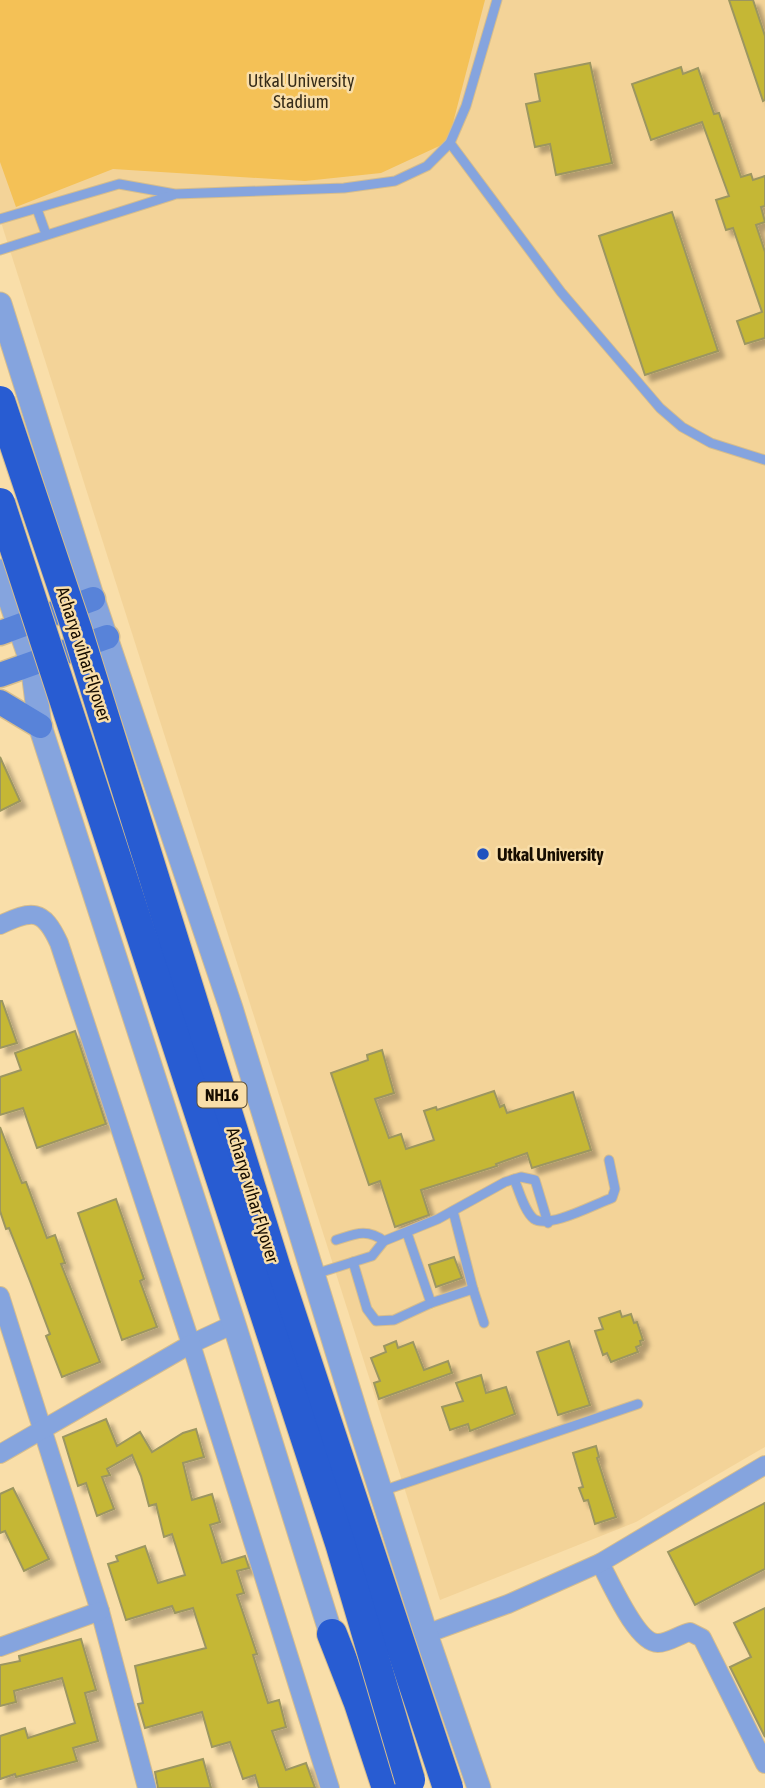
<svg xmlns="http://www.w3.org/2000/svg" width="765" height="1788" font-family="'Asap Condensed',sans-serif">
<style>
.built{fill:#f3d398}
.green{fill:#f4c156}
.building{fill:#c5b736;stroke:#9c9660;stroke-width:2;filter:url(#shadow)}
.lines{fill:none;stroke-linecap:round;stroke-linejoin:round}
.service-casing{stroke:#d5bd8e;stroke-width:11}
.minor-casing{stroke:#d5bd8e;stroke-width:20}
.tertiary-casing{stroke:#d5bd8e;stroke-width:25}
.secondary-casing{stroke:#d5bd8e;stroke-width:27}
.trunk-casing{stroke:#d5bd8e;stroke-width:32}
.service{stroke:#85a4de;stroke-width:9}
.minor{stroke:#85a4de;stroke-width:18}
.tertiary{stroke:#85a4de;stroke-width:23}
.secondary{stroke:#5883d9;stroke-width:24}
.trunk{stroke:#285cd2;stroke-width:30}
.trunk-bridge-casing{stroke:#d5bd8e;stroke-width:32;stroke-linecap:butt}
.trunk-bridge{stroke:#285cd2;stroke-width:30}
.poi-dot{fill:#2152bf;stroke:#f9dea9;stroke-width:2.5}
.labels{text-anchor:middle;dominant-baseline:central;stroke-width:5;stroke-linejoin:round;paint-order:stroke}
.shield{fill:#f9dea9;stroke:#5b4c33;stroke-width:2}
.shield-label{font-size:16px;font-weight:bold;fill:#170d00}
.park-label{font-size:18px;fill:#362c19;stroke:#f9dea9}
.street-label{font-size:18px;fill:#170d00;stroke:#f9dea9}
.poi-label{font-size:18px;font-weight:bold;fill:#170d00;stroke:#f9dea9;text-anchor:start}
</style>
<defs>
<filter id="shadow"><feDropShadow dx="6" dy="6" stdDeviation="2" flood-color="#0004"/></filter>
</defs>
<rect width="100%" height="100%" fill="#f9dea9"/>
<polygon class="built" points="0,0 765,0 765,1447 636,1522 440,1600 0,219"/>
<polygon class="green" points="0,0 485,0 448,142 381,173 305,181 113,169 16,207 0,162"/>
<g class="building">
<polygon points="729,0 753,0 765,36 765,100 763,101"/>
<polygon points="590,63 612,163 556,175 550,144 535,147 526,104 540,101 535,74"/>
<polygon points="681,67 683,74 698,68 714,114 719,113 741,177 751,174 753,180 765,176 765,206 761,207 765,222 756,225 765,252 765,338 745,344 737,321 762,312 733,228 726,230 716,200 729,196 702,122 651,140 632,84"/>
<polygon points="672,212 718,351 645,375 599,236"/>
<polygon points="0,757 20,801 0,811"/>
<polygon points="0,1001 2,1001 17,1043 0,1048"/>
<polygon points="75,1031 106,1124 37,1148 23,1108 0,1115 0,1077 21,1070 15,1053"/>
<polygon points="382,1050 394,1093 375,1099 389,1138 401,1134 406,1149 434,1140 424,1111 436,1107 437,1110 494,1091 500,1107 504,1105 507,1113 573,1092 591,1150 532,1168 527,1153 496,1164 497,1166 421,1190 429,1215 395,1227 380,1181 369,1185 331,1073 368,1060 367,1055"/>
<polygon points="0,1127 22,1183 26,1182 47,1238 55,1235 65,1263 61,1264 100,1362 62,1377 46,1336 50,1334 30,1281 9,1228 6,1229 0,1211"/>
<polygon points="116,1199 144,1279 140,1281 157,1327 122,1340 78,1213"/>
<polygon points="454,1257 462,1278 436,1287 429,1265"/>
<polygon points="620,1311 622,1317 631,1314 634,1323 637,1322 643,1340 640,1341 641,1345 636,1347 638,1352 611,1362 607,1353 603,1355 595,1331 603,1329 599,1318"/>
<polygon points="396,1341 398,1348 413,1342 424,1370 448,1361 452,1373 379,1399 374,1383 380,1381 371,1358 386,1352 384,1346"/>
<polygon points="569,1341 590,1405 558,1415 537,1352"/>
<polygon points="481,1375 486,1393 506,1387 515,1414 470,1431 468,1424 450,1430 442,1407 463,1401 456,1383"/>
<polygon points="106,1419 117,1446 140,1432 152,1452 183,1433 196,1429 204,1457 183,1463 192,1500 212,1494 220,1522 210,1525 222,1563 245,1556 249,1568 237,1571 244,1593 237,1595 257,1654 253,1655 268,1703 279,1700 286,1727 272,1731 286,1770 306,1763 315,1788 259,1788 255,1775 243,1779 230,1742 212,1747 202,1712 145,1728 138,1704 143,1703 135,1666 206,1648 193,1608 175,1613 172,1606 126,1620 108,1564 118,1561 116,1556 145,1546 158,1583 185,1575 172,1534 164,1537 156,1504 149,1506 141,1476 132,1455 107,1469 110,1475 102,1477 114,1509 97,1516 86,1483 78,1486 63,1437"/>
<polygon points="596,1446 599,1457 597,1458 616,1517 595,1524 588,1500 584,1501 579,1488 583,1487 573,1453"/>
<polygon points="13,1488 49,1559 24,1571 5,1531 0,1533 0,1494"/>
<polygon points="765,1503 765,1569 695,1605 668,1552"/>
<polygon points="765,1608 765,1737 730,1667 751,1657 734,1623"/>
<polygon points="81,1639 96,1690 85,1693 98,1741 73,1748 77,1761 16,1777 15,1774 0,1779 0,1736 25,1728 28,1738 75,1723 62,1678 14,1691 16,1702 0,1706 0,1665 20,1661 19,1656"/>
<polygon points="203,1759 211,1788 158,1788 155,1772"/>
</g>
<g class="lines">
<g class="service-casing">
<g id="service">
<polyline points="450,143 561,292 660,408 682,427 711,443 765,460"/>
<polyline points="37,209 46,234"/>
<polyline points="0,219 119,184 175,194 344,188 395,181 427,166 450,143 466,106 497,0"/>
<polyline points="0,250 173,195"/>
<path d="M514,1179c5,11 10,32 20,40 15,10 61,-15 78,-21l3,-9 -6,-29"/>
<polyline points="453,1211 473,1289 484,1323"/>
<polyline points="407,1233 431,1303"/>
<path d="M336,1240c19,-6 31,-12 48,1"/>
<polyline points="353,1262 367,1309 376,1321 394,1320 431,1303 473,1289"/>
<polyline points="315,1274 372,1256 384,1241 438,1219 505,1182 521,1177 535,1180 548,1223"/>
<polyline points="382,1491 638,1404"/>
</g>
</g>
<g class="minor-casing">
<g id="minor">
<path d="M0,925c32,-15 43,-17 59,18l132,401 43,-20"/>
<polyline points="0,1296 100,1611 147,1788"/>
<polyline points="0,1454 191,1344 330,1788"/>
<path d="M600,1563c10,18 37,81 58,80 11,0 22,-9 32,-11l12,6 63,126"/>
<polyline points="426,1634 508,1604 600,1563 765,1465"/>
<polyline points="0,1647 100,1611"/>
</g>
</g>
<g class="tertiary-casing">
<g id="tertiary">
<polyline points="0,304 93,599 231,1008 359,1423 426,1634 479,1788"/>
<polyline points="0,571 32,664 40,726 234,1324 336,1650"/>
</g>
</g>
<g class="secondary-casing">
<g id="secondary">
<polyline points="0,633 93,599"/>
<polyline points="0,675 107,637"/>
<polyline points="0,702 40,726"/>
</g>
</g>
<g class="trunk-casing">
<polyline id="trunk" points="332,1634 359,1703 387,1788"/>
</g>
<use href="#service" class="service"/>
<use href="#minor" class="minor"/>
<use href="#tertiary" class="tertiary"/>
<use href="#secondary" class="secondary"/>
<use href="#trunk" class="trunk"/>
<g class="trunk-bridge-casing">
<g id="trunk-bridge">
<polyline points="0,401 77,630 276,1269 448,1788"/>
<polyline points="0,503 340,1543 410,1780"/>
</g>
</g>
<use href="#trunk-bridge" class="trunk-bridge"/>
</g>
<circle class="poi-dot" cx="483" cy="854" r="7"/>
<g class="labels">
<rect class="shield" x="197.5" y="1082.5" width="49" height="25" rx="5"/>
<g class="shield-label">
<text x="222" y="1095">NH16</text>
</g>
<g class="park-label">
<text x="301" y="80">Utkal University<tspan x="301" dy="21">Stadium</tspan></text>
</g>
<g class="street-label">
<text transform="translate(84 654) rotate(72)">Acharya vihar Flyover</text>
<text transform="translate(253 1195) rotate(73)">Acharya vihar Flyover</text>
</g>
<g class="poi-label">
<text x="497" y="854">Utkal University</text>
</g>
</g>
</svg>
